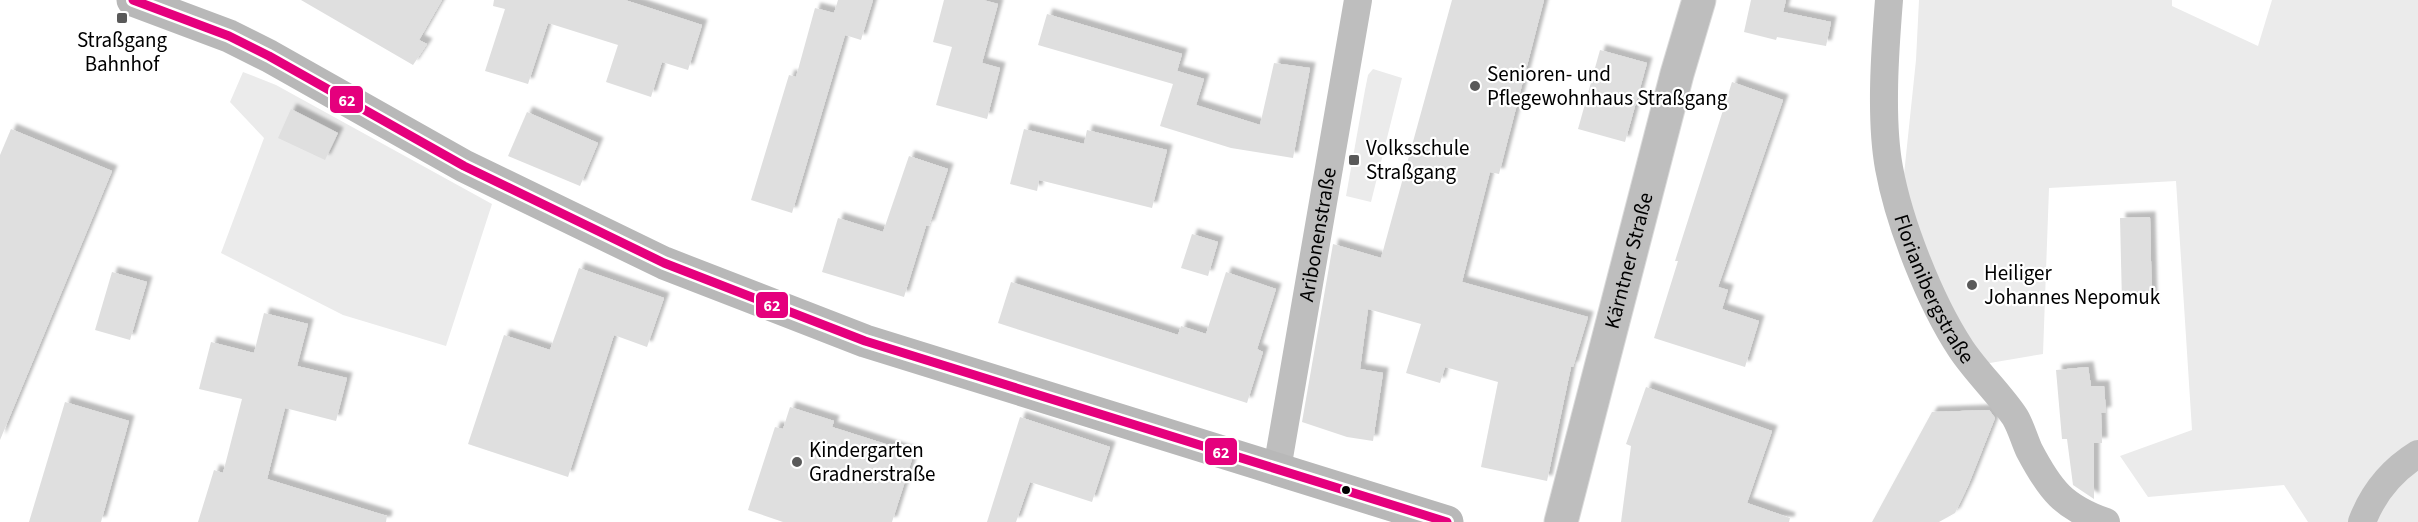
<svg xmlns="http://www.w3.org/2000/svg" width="2418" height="522" font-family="'Source Sans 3',sans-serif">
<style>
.green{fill:#ebebeb}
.building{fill:#dfdfdf;filter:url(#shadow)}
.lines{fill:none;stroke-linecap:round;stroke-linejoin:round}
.primary-casing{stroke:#dbdbdb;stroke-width:35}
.minor{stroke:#bebebe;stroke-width:28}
.secondary{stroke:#b8b8b8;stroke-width:33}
.primary{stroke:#bebebe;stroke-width:33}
.bus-1-casing{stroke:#fff;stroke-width:14}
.bus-1{stroke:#e5007d;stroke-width:9}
.poi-dot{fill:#595959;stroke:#fff;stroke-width:2}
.bus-dot{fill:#000;stroke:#fff;stroke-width:2}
.labels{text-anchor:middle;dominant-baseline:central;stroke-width:4.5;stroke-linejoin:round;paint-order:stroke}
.poi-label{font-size:21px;fill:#000;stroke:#fff;text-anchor:start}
.street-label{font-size:21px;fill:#000;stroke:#fff}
.line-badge{stroke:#fff;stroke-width:2}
.badge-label{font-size:16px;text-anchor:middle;font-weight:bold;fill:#fff}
</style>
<defs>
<filter id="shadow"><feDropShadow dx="5.5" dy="-5.5" stdDeviation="1.5" flood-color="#0004"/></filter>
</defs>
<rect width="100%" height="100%" fill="#fff"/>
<g class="green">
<polygon points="1919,0 2172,0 2172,6 2258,46 2272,0 2418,0 2418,522 2308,522 2284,485 2148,497 2120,456 2192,430 2176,181 2049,188 2043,354 1984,364 1942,296 1903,184 1916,60"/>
<polygon points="1373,69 1402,78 1371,202 1346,196 1365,90 1368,75"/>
<polygon points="243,72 276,85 492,204 446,346 343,315 221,253 264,138 230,102"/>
</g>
<g class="building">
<polygon points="301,0 442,0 419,40 427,44 413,65"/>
<polygon points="494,0 625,0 702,25 688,70 662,62 651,97 606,82 618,45 548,23 528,84 485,71 505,9 493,6"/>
<polygon points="838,0 873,0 861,40 845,35 792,213 751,200 789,75 796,77 815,8 834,13"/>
<polygon points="944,0 983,0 998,4 982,63 1000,68 987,119 936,105 952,47 933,42"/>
<polygon points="1452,0 1544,0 1499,174 1490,172 1462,282 1588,317 1573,367 1571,367 1547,481 1481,467 1498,382 1445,367 1440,383 1406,373 1421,324 1368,309 1360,369 1383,373 1373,441 1347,437 1302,422 1333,244 1381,258"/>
<polygon points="1751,0 1786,0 1783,12 1831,22 1826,46 1777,37 1776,40 1744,32"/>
<polygon points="1047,14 1182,54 1177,71 1204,79 1196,105 1260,125 1274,63 1310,68 1293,158 1231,148 1160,126 1173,84 1038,45"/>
<polygon points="1600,50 1647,63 1625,142 1578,129"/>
<polygon points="1732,82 1783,100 1718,287 1728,290 1722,309 1759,321 1745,367 1654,338 1678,261 1675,261"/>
<polygon points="291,109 338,133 325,160 278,138"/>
<polygon points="527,112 598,143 580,186 508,156"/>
<polygon points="11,129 112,171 0,440 0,155"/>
<polygon points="1024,129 1084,144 1087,130 1167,150 1152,208 1039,180 1037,191 1010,184"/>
<polygon points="909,156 948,169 929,226 926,226 904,297 822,272 838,218 883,232"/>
<polygon points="2150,217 2152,303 2122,303 2120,218"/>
<polygon points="1192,234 1218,242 1208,276 1181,268"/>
<polygon points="579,268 664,298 647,347 614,335 568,477 468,444 504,335 550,350"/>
<polygon points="112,272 147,282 130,340 95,330"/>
<polygon points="1226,272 1276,289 1257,349 1263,352 1247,403 998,323 1011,282 1178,335 1181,326 1206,334"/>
<polygon points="264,313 308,324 297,366 347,378 336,421 285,408 267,479 387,516 386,522 198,522 214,470 223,473 242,399 199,389 211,342 254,353"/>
<polygon points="2088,367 2091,386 2104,386 2106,412 2101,413 2102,443 2094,443 2094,499 2073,485 2067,439 2062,439 2056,370"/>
<polygon points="1646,387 1772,431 1747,503 1790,518 1789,522 1621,522 1631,446 1626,444"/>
<polygon points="65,402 129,421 101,522 29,522"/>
<polygon points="790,407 834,421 832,427 914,453 892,522 783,522 748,510 775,427 783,429"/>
<polygon points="1989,410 1995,418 1968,486 1955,513 1939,522 1872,522 1932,412"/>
<polygon points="1020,417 1110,447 1092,502 1030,482 1016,522 987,522"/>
</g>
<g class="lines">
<g class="primary-casing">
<g id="primary">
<path id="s3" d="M1561,522l116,-448 22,-74"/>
</g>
</g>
<g class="minor">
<path id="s1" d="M1889,0c-4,50 -9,119 0,168 10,55 41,134 72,181 16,24 38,44 54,68 6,10 9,22 14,33 21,40 34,57 77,72"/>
<path id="s2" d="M1277,469l81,-469"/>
<path d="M2362,522c11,-29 30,-52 56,-68"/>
</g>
<polyline class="secondary" points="133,0 229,36 269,56 464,166 664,263 865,341 1447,522"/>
<use href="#primary" class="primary"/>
<g class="bus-1-casing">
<polyline id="bus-1" points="133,0 229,36 269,56 464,166 664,263 865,341 1447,522"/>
</g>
<use href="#bus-1" class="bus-1"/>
</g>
<g class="poi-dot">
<rect x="116" y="12" width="12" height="12" rx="3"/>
<circle cx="1475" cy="86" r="6"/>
<rect x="1348" y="154" width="12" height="12" rx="3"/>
<circle cx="1972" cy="285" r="6"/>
<circle cx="797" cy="462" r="6"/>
</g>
<circle class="bus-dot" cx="1346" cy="490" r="5"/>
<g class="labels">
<g class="poi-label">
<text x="122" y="40" text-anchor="middle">Straßgang<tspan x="122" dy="24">Bahnhof</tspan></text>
<text x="1487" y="74">Senioren- und<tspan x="1487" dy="24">Pflegewohnhaus Straßgang</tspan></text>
<text x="1366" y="148">Volksschule<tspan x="1366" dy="24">Straßgang</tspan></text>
<text x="1984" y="273">Heiliger<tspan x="1984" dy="24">Johannes Nepomuk</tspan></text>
<text x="809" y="450">Kindergarten<tspan x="809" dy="24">Gradnerstraße</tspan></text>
</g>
<g class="street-label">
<text stroke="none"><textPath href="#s2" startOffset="238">Aribonenstraße</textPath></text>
<text stroke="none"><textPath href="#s3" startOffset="270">Kärntner Straße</textPath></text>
<text stroke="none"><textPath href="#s1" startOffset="298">Florianibergstraße</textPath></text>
</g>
</g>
<g class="line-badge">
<rect x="329" y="85" width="35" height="29" rx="6" fill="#e5007d"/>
<rect x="755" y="291" width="34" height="28" rx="6" fill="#e5007d"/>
<rect x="1204" y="437" width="34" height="29" rx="6" fill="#e5007d"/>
</g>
<g class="badge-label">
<text x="347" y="106">62</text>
<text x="772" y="311">62</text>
<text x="1221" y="458">62</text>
</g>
</svg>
